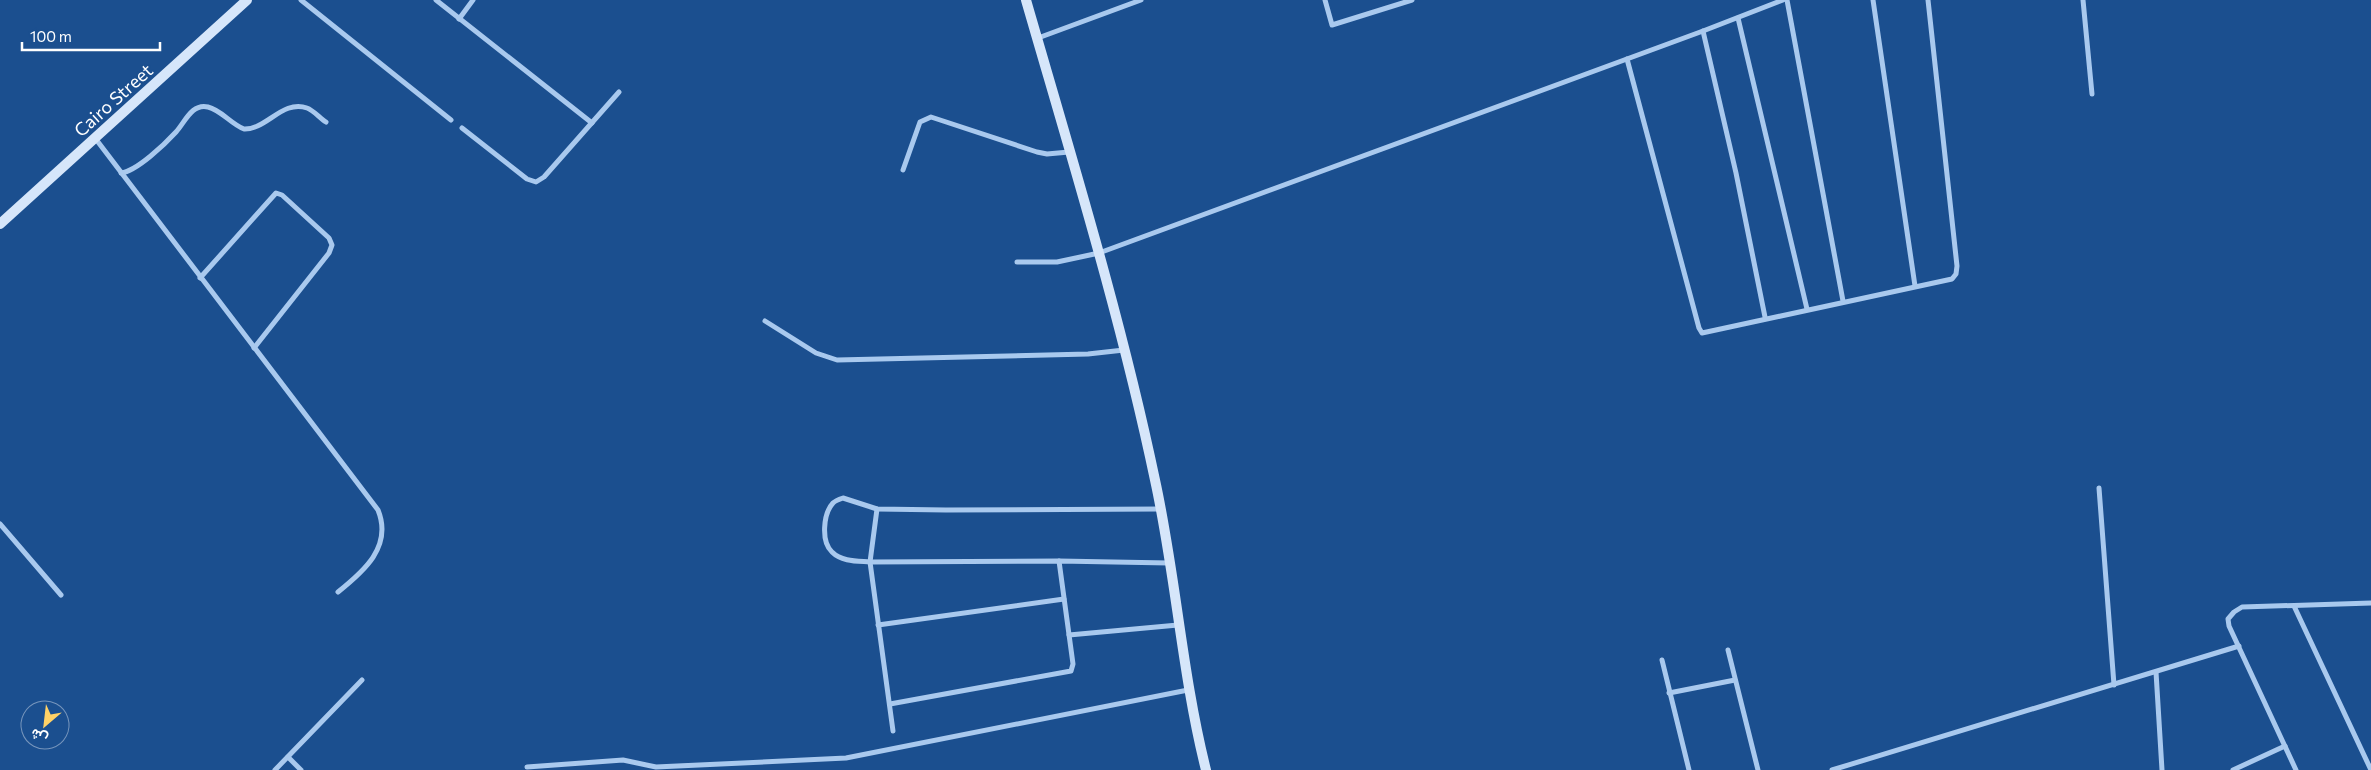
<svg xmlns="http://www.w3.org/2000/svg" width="2371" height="770" font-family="Commissioner,Vazirmatn,sans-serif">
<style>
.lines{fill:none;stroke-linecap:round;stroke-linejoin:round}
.minor{stroke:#a9c9ee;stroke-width:5}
.secondary{stroke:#d6e6fa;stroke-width:10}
.labels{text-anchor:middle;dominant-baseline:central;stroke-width:4;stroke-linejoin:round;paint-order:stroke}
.street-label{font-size:18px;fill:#fff;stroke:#1b4f8f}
</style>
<rect width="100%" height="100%" fill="#1b4f8f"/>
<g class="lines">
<g class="minor">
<polyline points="301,0 451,120"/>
<polyline points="436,0 592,123"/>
<polyline points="1325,0 1332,25 1412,0"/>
<polyline points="1787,0 1843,301"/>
<polyline points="1873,0 1915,286"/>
<polyline points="2083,0 2092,94"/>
<polyline points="1738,18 1807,309"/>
<polyline points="459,19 473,0"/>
<polyline points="1703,31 1736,173 1765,317"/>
<polyline points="1038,38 1141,0"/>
<polyline points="1627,59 1699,328 1702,333 1952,279 1956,274 1957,266 1928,0"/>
<polyline points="462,128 527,179 536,182 544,177 619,92"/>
<path d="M95,138l283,372c15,37 -15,62 -40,82"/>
<polyline points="903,170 920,122 931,117 1037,152 1047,154 1069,152"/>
<path d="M121,173c16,-2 44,-29 55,-41 9,-10 16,-29 32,-25 13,3 23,17 36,22 22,1 39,-30 63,-21 6,2 13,10 19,14"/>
<polyline points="1017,262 1057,262 1099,253 1703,31 1783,0"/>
<polyline points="200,278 276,193 282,195 329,238 332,245 329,253 254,348"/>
<polyline points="765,321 816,353 837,360 1088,354 1124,350"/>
<polyline points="2099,488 2114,685"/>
<polyline points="877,509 870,562 893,731"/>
<path d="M1161,509l-215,1 -69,-1 -34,-11c-3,1 -8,3 -10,5 -10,11 -12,39 -1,49 10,10 26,9 38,10l189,-1 110,2"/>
<polyline points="0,524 61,595"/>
<polyline points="2294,606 2371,770"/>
<polyline points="878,625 1064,599"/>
<polyline points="1069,635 1178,625"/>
<polyline points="1728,650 1758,770"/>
<polyline points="1662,660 1689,770"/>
<polyline points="2156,672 2162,770"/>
<polyline points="1669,693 1735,680"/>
<polyline points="890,704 1071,671 1073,664 1059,561"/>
<polyline points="288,757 301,770"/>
<polyline points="527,767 623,760 656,767 846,758 1188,690"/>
<polyline points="275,770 362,680"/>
<polyline points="1832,770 2239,646"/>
<polyline points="2233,770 2285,746"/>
<polyline points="2296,770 2229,626 2228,619 2234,612 2242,607 2371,603"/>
</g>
<g class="secondary">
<path d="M1026,0c46,159 95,318 129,480 21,96 27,195 51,290"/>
<polyline points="0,224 247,0"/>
</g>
</g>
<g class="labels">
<g class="street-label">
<text transform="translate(113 100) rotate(-42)">Cairo Street</text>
</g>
</g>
<g transform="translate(45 725) rotate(208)"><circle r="24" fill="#1b4f8f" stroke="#7695bc"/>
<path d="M0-4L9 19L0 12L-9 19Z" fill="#ffd166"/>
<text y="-8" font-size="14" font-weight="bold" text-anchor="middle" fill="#ffffff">ش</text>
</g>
<path d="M22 42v8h138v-8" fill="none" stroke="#ffffff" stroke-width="2.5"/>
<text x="30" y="42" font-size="15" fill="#ffffff" stroke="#1b4f8f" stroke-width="4" paint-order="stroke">100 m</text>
</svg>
